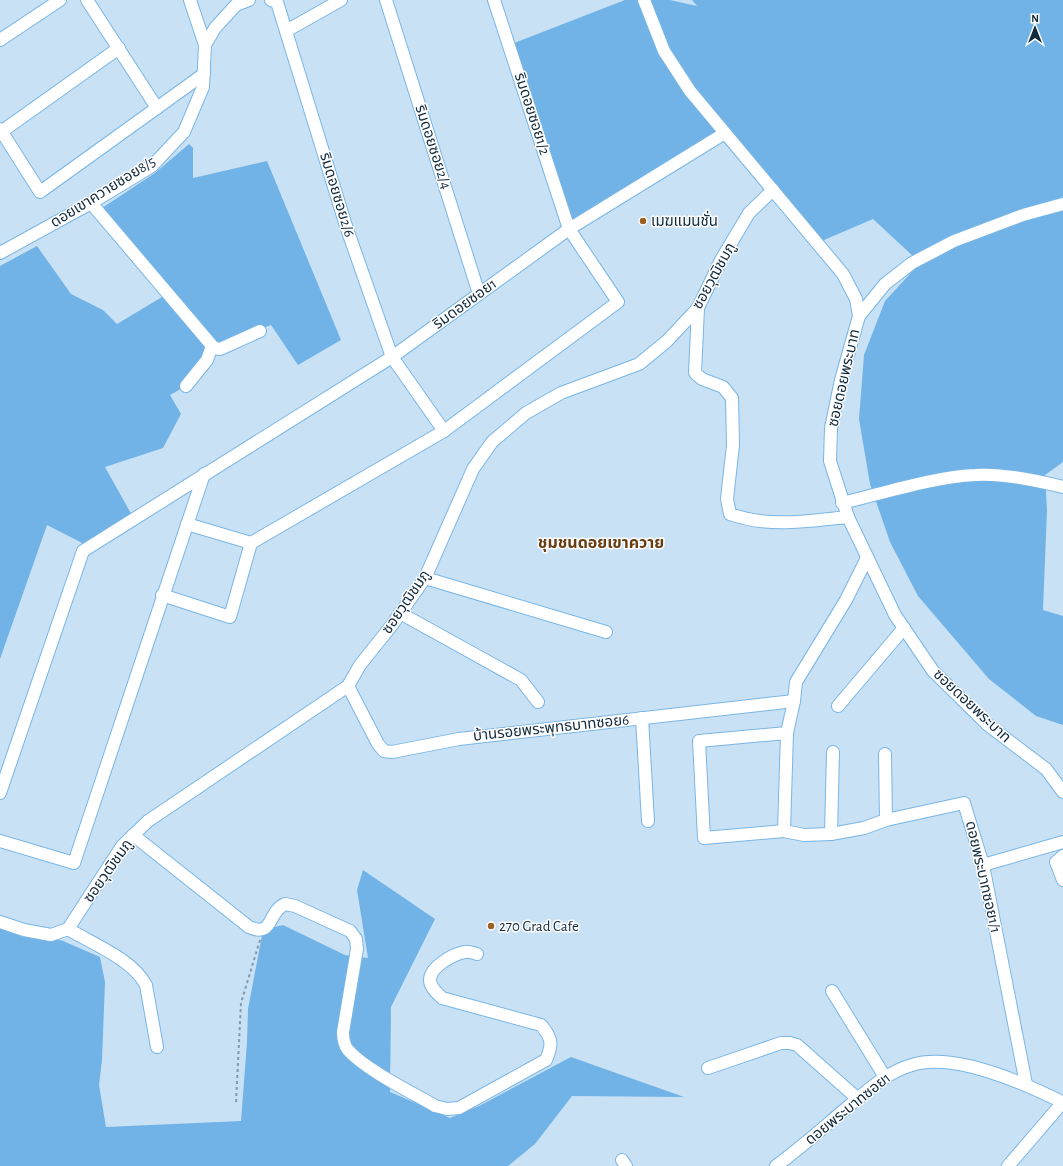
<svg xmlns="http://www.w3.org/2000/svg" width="1063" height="1166" font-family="'Alegreya Sans','Noto Sans Thai',sans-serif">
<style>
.green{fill:#71b3e6}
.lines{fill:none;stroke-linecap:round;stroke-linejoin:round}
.minor-casing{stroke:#79b6e6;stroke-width:14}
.path{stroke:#829aae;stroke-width:2;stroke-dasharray:3 3;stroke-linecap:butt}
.minor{stroke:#fff;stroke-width:12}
.poi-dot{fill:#9c6122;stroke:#fefefe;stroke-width:1.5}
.labels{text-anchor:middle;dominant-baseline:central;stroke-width:3;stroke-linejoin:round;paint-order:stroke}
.street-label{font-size:15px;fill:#112a3d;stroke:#fefefe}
.poi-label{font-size:15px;fill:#112a3d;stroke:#fefefe;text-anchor:start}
.neighbourhood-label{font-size:16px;font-weight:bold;fill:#663e12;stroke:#fefefe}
</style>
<rect width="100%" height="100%" fill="#c9e1f5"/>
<g class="green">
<polygon points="625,0 670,0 697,6 692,0 1063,0 1063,462 1045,475 1047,510 1043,610 1063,616 1063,725 1036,716 989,679 918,596 890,542 870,484 859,419 864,355 885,301 930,252 914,257 873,219 817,243 725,133 569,229 509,45"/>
<polygon points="189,144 193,148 193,178 267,161 341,340 298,365 271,325 219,345 102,208 155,173"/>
<polygon points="37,246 71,294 103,310 117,324 167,294 212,346 186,386 170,395 181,414 163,448 105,467 134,519 90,547 47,525 0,659 0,266"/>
<polygon points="363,870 435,919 391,1007 390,1092 450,1118 481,1105 571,1057 684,1097 572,1096 535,1144 508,1166 0,1166 0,924 63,941 100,957 105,982 102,1060 99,1085 106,1127 241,1121 247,1042 248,1009 263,930 283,925 345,955 368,958 357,890"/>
</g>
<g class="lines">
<g class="minor-casing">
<g id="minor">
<polyline points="87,0 157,108"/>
<polyline points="271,0 277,2 346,226 392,357 444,431"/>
<polyline points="386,0 479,294"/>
<polyline points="644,0 664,51 690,91 843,274 856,299 859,316 841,380 831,428 830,461 848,517 895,615 933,671 988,725 1046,769 1063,792"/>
<polyline points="286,31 341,0"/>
<polyline points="0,40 60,0"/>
<polyline points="205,45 215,28 236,5 249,0"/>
<polyline points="0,129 40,192 204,74"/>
<polyline points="1,132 119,48"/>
<polyline points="91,203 214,348 220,349 260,331"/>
<polyline points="0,253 91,203 152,166 184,132 203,87 205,45 190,0"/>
<path d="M698,308l-3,65 7,6 21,8 9,11 1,47 -6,54 3,15c39,14 78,7 118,3"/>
<polyline points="859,316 885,284 912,263 954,241 1023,215 1063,204"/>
<polyline points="186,386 207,360 212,346"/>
<path d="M842,503c42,-10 91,-26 133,-28 28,-2 60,5 88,12"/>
<polyline points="187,524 251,543"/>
<polyline points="425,578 606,632"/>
<polyline points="162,595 230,617 251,543 444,431 618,302 569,229 494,0"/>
<polyline points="400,613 521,680 538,702"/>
<polyline points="348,686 378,744 384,751 392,752 459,739 794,701"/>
<polyline points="838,706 904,628"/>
<polyline points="642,718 648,821"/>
<polyline points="787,733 699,741 704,838 784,831 804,835 831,834 864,828 886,820 964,803 983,865 1026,1084"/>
<polyline points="885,754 886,820"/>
<polyline points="0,793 83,551 392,357 569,229 725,133"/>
<polyline points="784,831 787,733 794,701 796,682 846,600 867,558"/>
<polyline points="831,834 833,752"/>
<path d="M133,835l116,92c25,11 18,-15 36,-23l10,2 55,25 6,8 1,10 -14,83c0,7 1,13 5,18 18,20 63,42 87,56l12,3 12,-1 87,-48c7,-16 6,-22 -5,-35l-99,-27c-5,-5 -12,-11 -12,-18 0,-13 23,-26 35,-28 4,-1 8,1 12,2"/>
<polyline points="0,841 74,863 204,474"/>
<polyline points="1063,856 1056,862 1063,880"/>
<polyline points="983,865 1063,842"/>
<polyline points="0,922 24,930 51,935 68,929 122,846 148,821 348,686 360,665 392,625 425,578 473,469 492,442 526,413 561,393 639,364 667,341 698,308 721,260 749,213 773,190"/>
<path d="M68,929c25,15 64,30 78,56l11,62"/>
<polyline points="832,991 885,1077"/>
<polyline points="708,1068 781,1043 790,1043 797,1045 858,1099"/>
<polyline points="622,1160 626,1166"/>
<path d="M776,1166c26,-19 49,-40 73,-60 19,-16 38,-34 63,-41 42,-13 112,18 150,37"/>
<polyline points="1008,1166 1063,1102"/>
</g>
</g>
<polyline class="path" points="236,1102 241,1003 260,940"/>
<use href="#minor" class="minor"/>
</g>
<g class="poi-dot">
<circle cx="643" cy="221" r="4"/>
<circle cx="491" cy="926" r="4"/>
</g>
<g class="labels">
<g class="street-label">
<text transform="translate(532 114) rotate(72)">ริมดอยซอย1/2</text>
<text transform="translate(433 147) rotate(72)">ริมดอยซอย2/4</text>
<text transform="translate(103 192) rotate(-32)">ดอยเขาควายซอย8/5</text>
<text transform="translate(337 195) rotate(73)">ริมดอยซอย2/6</text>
<text transform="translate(714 276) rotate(-61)">ซอยวุฒิชมภู</text>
<text transform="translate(465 304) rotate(-36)">ริมดอยซอย1</text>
<text transform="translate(844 378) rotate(-77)">ซอยดอยพระบาท</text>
<text transform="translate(406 602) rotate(-56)">ซอยวุฒิชมภู</text>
<text transform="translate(972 706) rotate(43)">ซอยดอยพระบาท</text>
<text transform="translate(551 728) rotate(-6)">บ้านรอยพระพุทธบาทซอย6</text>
<text transform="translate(108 871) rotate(-55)">ซอยวุฒิชมภู</text>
<text transform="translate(983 877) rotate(77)">ดอยพระบาทซอย1/1</text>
<text transform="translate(848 1109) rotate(-39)">ดอยพระบาทซอย1</text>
</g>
<g class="poi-label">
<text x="651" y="221">เมฆแมนชั่น</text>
<text x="499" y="926">270 Grad Cafe</text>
</g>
<g class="neighbourhood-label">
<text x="601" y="543">ชุมชนดอยเขาควาย</text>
</g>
</g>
<g transform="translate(1035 28)" stroke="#fefefe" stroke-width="3" paint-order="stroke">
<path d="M0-3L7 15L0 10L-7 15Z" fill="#112a3d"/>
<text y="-6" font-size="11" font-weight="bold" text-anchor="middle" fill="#112a3d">N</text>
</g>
</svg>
